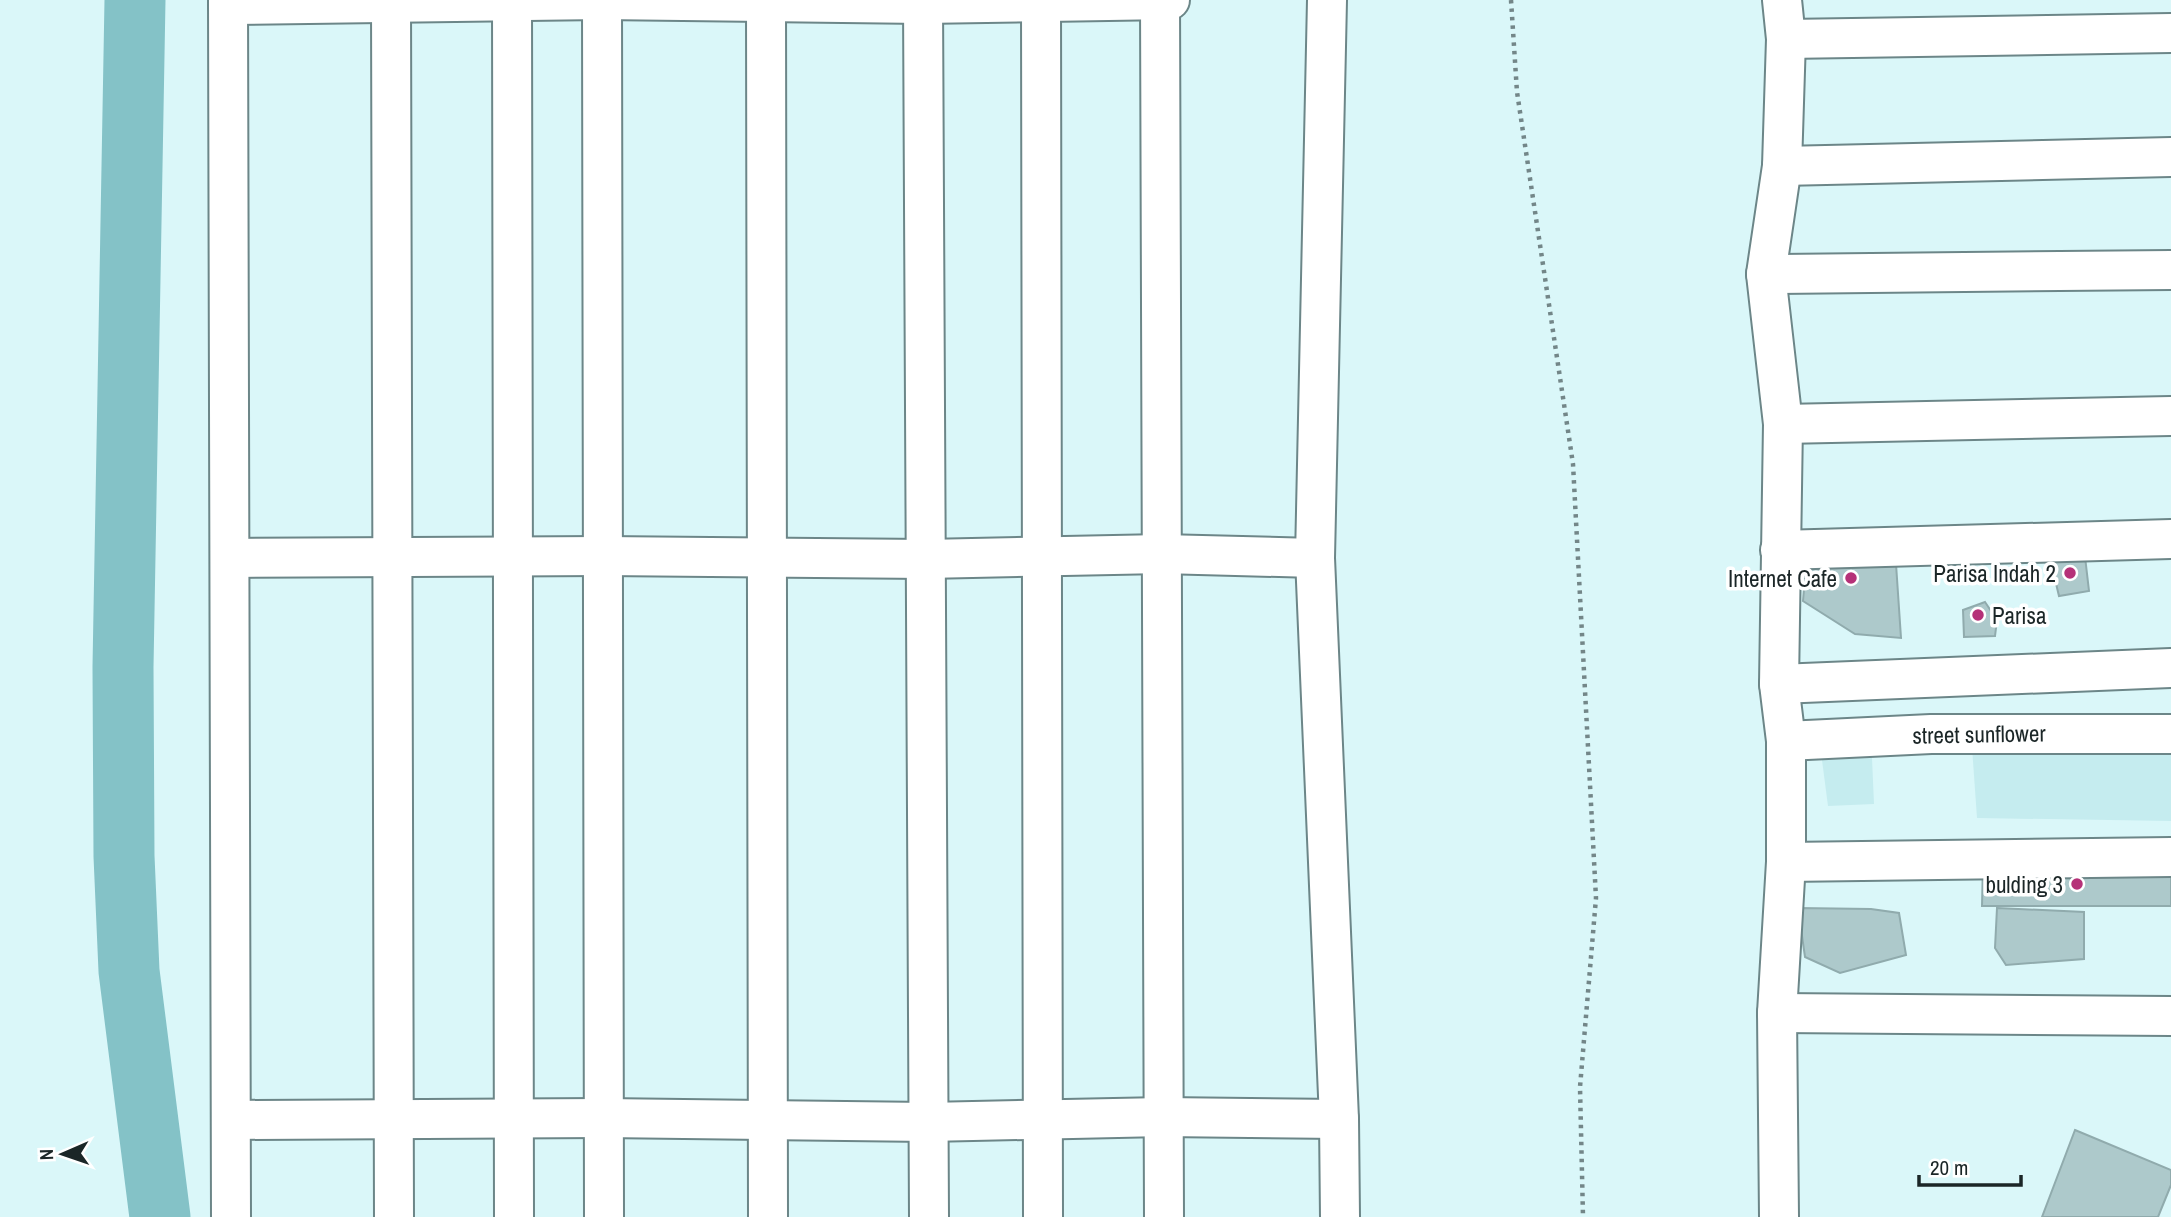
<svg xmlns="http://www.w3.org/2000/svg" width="2171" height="1217" font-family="'Archivo Narrow',sans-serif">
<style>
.built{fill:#c5ecef}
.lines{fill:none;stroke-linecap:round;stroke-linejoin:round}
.river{stroke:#84c2c7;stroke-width:61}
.building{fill:#adc9cb;stroke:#90abad;stroke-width:2}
.minor-casing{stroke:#6c8688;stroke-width:42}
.path{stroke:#738688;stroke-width:4.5;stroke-dasharray:3.5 5;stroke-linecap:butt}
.minor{stroke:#fff;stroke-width:38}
.poi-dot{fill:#b53178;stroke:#fff;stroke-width:2.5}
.labels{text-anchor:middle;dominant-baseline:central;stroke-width:7;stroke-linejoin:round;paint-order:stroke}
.poi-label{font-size:23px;fill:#1b2627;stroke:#fff;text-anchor:end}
.street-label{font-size:23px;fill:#1b2627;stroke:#fff}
</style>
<rect width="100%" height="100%" fill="#daf7f9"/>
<g class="built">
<polygon points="1971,733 2171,741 2171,821 1977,818"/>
<polygon points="1871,735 1874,804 1828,806 1819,737"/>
</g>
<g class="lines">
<polyline class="river" points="135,0 123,667 124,856 129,971 160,1217"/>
</g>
<g class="building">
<polygon points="2084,548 2089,591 2059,596 2049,554"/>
<polygon points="1895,549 1901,638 1855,634 1803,601 1807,554"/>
<polygon points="1985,602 1997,620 1995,636 1964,637 1963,610"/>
<polygon points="2171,859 2171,906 1982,906 1983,862"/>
<polygon points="1798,908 1871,909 1899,913 1906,955 1840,973 1805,957"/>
<polygon points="1997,908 2084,912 2084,959 2006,965 1995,948"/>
<polygon points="2075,1130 2171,1170 2171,1185 2158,1217 2042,1217"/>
</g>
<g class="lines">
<g class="minor-casing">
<g id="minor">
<polyline points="228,0 231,1217"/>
<polyline points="391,0 394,1217"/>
<polyline points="512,0 514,1217"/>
<polyline points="602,0 604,1217"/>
<polyline points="766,0 768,1217"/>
<polyline points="923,0 929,1217"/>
<polyline points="1041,0 1043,1217"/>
<polyline points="1160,0 1164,1217"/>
<polyline points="1327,0 1315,558 1339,1119 1340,1217"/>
<polyline points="228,5 602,0 923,4 1170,0"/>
<polyline points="1786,39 2171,33"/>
<polyline points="1782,166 2171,157"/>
<polyline points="1766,274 2171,270"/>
<polyline points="1783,424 2171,416"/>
<polyline points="1780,550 2171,539"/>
<polyline points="230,558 604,556 926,559 1162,554 1315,558"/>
<polyline points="1779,684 2171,668"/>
<polyline points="1786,741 1931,734 2171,734"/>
<polyline points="1786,862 2171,857"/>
<polyline points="1777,1013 2171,1016"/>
<polyline points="231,1120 604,1118 928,1122 1163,1117 1339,1119"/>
<polyline points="1779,1217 1777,1013 1786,862 1786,741 1779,684 1783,424 1766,274 1782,166 1786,39 1782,0"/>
</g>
</g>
<polyline class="path" points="1511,0 1517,92 1573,464 1596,898 1580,1087 1583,1217"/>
<use href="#minor" class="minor"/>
</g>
<g class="poi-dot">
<circle cx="2070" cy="573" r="7"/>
<circle cx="1851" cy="578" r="7"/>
<circle cx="1978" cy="615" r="7"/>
<circle cx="2077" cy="884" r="7"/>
</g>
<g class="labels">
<g class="poi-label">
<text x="2056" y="573">Parisa Indah 2</text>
<text x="1837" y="578">Internet Cafe</text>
<text x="1992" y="615" text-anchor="start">Parisa</text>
<text x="2063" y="884">bulding 3</text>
</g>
<g class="street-label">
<text transform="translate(1979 734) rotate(-1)">street sunflower</text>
</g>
</g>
<g transform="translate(63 1154) rotate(268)" stroke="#ffffff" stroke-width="5" paint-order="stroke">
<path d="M0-5L12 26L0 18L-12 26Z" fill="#1b2627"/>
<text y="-10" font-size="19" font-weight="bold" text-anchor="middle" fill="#1b2627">N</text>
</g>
<path d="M1919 1175v10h102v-10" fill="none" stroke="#1b2627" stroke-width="3.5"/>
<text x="1930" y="1175" font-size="21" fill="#1b2627" stroke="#ffffff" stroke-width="5" paint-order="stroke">20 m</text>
</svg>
